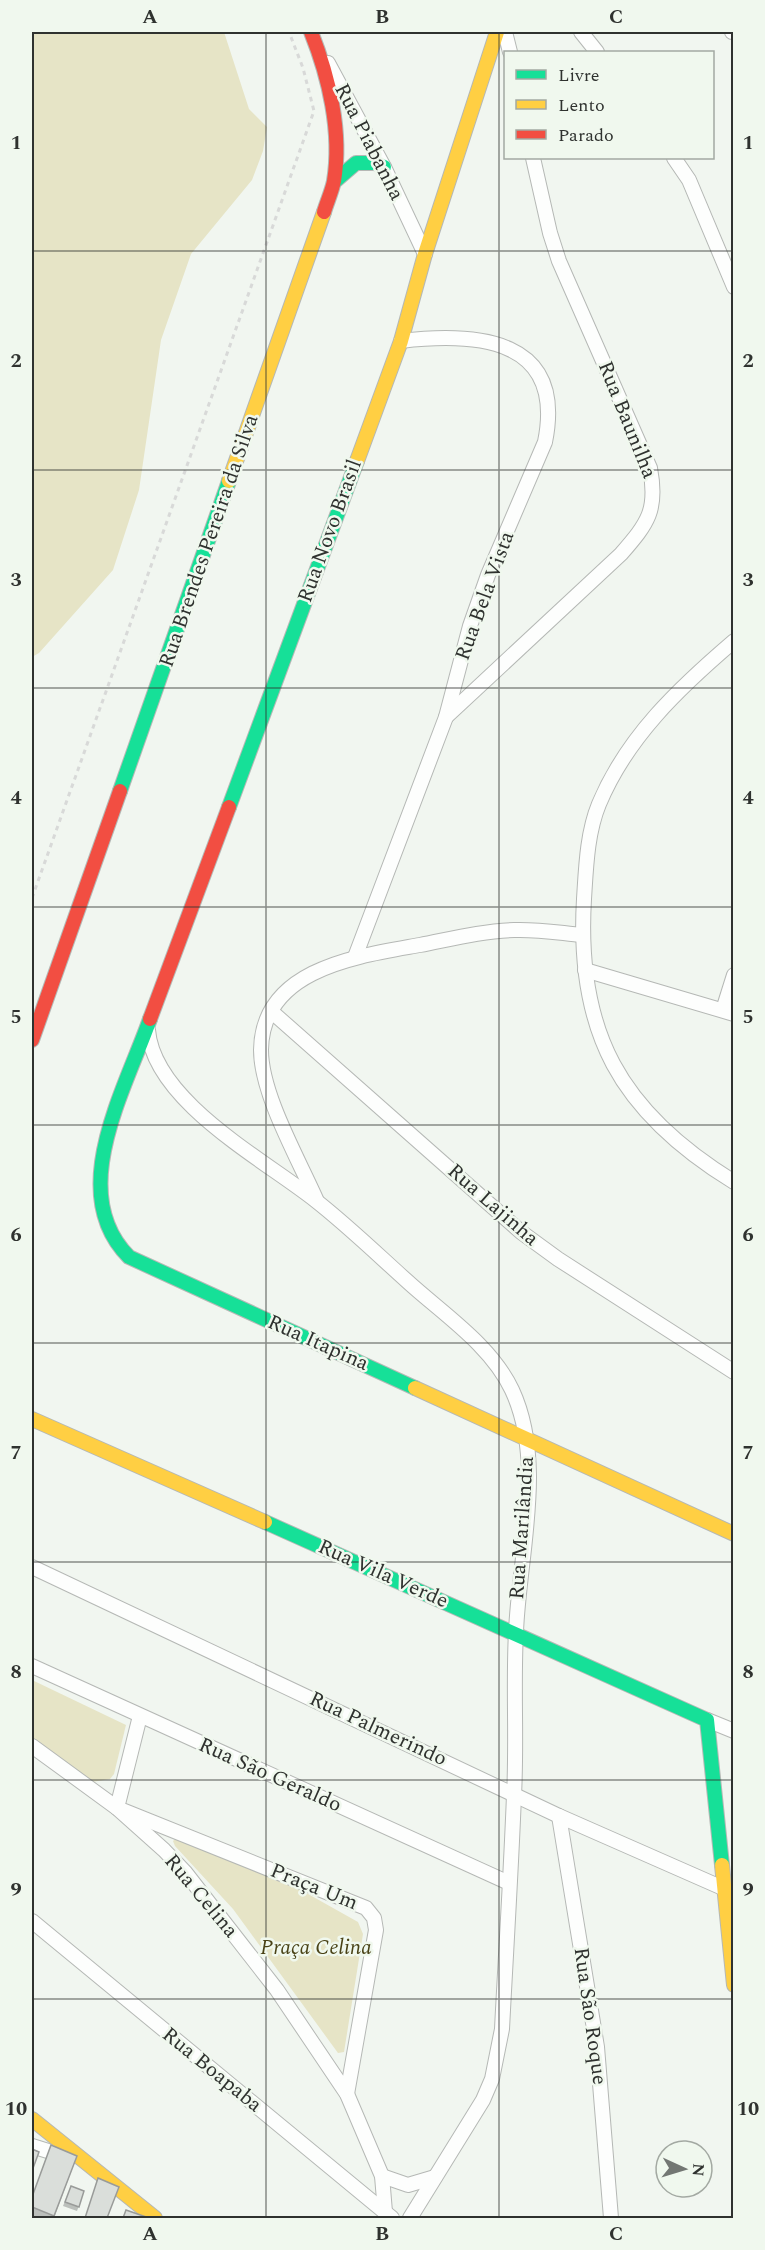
<svg xmlns="http://www.w3.org/2000/svg" width="765" height="2250" font-family="Spectral,serif">
<style>
.green{fill:#e6e4c6}
.lines{fill:none;stroke-linecap:round;stroke-linejoin:round}
.street-casing{stroke:#b5b8b5;stroke-width:16}
.fast-casing{stroke:#b5b8b5;stroke-width:16}
.slow-casing{stroke:#b5b8b5;stroke-width:16}
.jam-casing{stroke:#b5b8b5;stroke-width:16}
.path{stroke:#d8d9d8;stroke-width:3;stroke-dasharray:4.5 4.5;stroke-linecap:butt}
.street{stroke:#fdfefd;stroke-width:14}
.fast{stroke:#16e098;stroke-width:14}
.slow{stroke:#ffcf43;stroke-width:14}
.jam{stroke:#f24e42;stroke-width:14}
.wall{fill:#bbbfbb}
.building{fill:#dadeda;stroke:#999b99;stroke-width:1.5}
.grid{fill:none;stroke:#2f322f;stroke-width:1.5;stroke-opacity:0.55}
.labels{text-anchor:middle;dominant-baseline:central;stroke-width:5;stroke-linejoin:round;paint-order:stroke}
.street-label{font-size:21px;fill:#2f322f;stroke:#f0f8ee}
.park-label{font-size:21px;font-style:italic;fill:#494216;stroke:#f0f8ee}
.neatline{fill:none;stroke:#2f322f;stroke-width:2}
.grid-label{font-size:20px;text-anchor:middle;font-weight:bold;fill:#2f322f}
</style>
<rect width="100%" height="100%" fill="#f1f6f0"/>
<g class="green">
<polygon points="32,32 224,32 249,109 267,127 263,151 252,180 191,254 161,340 139,490 113,570 39,653 32,657"/>
<polygon points="32,1680 126,1725 114,1774 110,1779 92,1782 32,1741"/>
<polygon points="176,1838 301,1890 358,1922 363,1934 344,2052 338,2053 233,1909 175,1846 173,1841"/>
</g>
<g class="lines">
<g class="street-casing">
<g id="street">
<polyline points="505,32 510,52"/>
<polyline points="581,32 597,52"/>
<polyline points="732,32 734,32"/>
<polyline points="328,63 384,167 425,254"/>
<polyline points="674,158 689,180 734,287"/>
<path d="M734,641c-55,47 -107,96 -135,163 -12,29 -13,64 -15,95 -8,133 36,213 150,283"/>
<path d="M446,717l175,-163c27,-31 37,-44 29,-86l-91,-207 -9,-28 -17,-75"/>
<path d="M355,957l91,-240 24,-91 18,-51 57,-133c21,-104 -68,-110 -144,-101"/>
<polyline points="585,970 734,1014"/>
<polyline points="723,1010 734,975"/>
<polyline points="272,1012 521,1232 558,1259 734,1372"/>
<path d="M148,1030c6,71 115,129 167,170 32,25 62,54 92,81 36,33 84,64 105,109 34,73 7,164 4,242 -3,54 1,109 -2,163 -3,78 -8,156 -12,234l-10,50 -9,21 -73,118"/>
<path d="M316,1199c-18,-41 -55,-105 -55,-149 1,-82 98,-94 159,-105 31,-6 62,-14 94,-15 23,-1 46,3 68,5"/>
<polyline points="32,1567 559,1816 725,1889"/>
<polyline points="32,1666 509,1883"/>
<polyline points="140,1716 117,1808 366,1908 374,1918 376,1930 347,2094"/>
<polyline points="707,1720 734,1731"/>
<polyline points="32,1746 117,1808 164,1850 185,1872 277,1990 347,2094 382,2176 385,2212"/>
<polyline points="559,1816 597,2047 611,2218"/>
<polyline points="32,1921 392,2218"/>
<polyline points="32,2146 67,2157"/>
<polyline points="382,2176 408,2185 435,2177"/>
</g>
</g>
<g class="fast-casing">
<g id="fast">
<polyline points="334,182 356,163 375,163 384,167"/>
<polyline points="120,791 229,481"/>
<polyline points="229,807 357,461"/>
<path d="M150,1019c-25,71 -85,174 -21,238l286,131"/>
<polyline points="265,1522 707,1720 722,1865"/>
</g>
</g>
<g class="slow-casing">
<g id="slow">
<polyline points="357,461 401,341 425,254 497,32"/>
<polyline points="229,481 324,212"/>
<polyline points="415,1388 734,1534"/>
<polyline points="32,1419 265,1522"/>
<polyline points="722,1865 734,1985"/>
<polyline points="32,2119 155,2218"/>
</g>
</g>
<g class="jam-casing">
<g id="jam">
<path d="M311,32c18,45 31,100 23,149 -2,10 -7,21 -10,31"/>
<polyline points="150,1019 229,807"/>
<polyline points="32,1040 120,791"/>
</g>
</g>
<polyline class="path" points="32,898 314,111 303,68 289,32"/>
<use href="#street" class="street"/>
<use href="#fast" class="fast"/>
<use href="#slow" class="slow"/>
<use href="#jam" class="jam"/>
</g>
<g class="wall">
<polygon points="77,2156 54,2218 32,2218 32,2197"/>
<polygon points="71,2186 84,2191 77,2211 63,2206"/>
</g>
<g class="building">
<polygon points="51,2145 77,2156 54,2216 32,2207 32,2197"/>
<polygon points="32,2149 39,2152 32,2171"/>
<polygon points="98,2178 119,2187 107,2218 85,2218"/>
<polygon points="71,2186 84,2191 79,2207 65,2202"/>
<polygon points="126,2210 149,2218 123,2218"/>
</g>
<path class="grid" d="M266,32v2186M499,32v2186M32,251h702M32,470h702M32,688h702M32,907h702M32,1125h702M32,1343h702M32,1562h702M32,1780h702M32,1999h702"/>
<g class="labels">
<g class="street-label">
<text transform="translate(369 142) rotate(63)">Rua Piabanha</text>
<text transform="translate(627 420) rotate(68)">Rua Baunilha</text>
<text transform="translate(330 531) rotate(-70)">Rua Novo Brasil</text>
<text transform="translate(209 541) rotate(-71)">Rua Brendes Pereira da Silva</text>
<text transform="translate(485 596) rotate(-70)">Rua Bela Vista</text>
<text transform="translate(493 1205) rotate(41)">Rua Lajinha</text>
<text transform="translate(318 1343) rotate(24)">Rua Itapina</text>
<text transform="translate(522 1528) rotate(-86)">Rua Marilândia</text>
<text transform="translate(383 1574) rotate(24)">Rua Vila Verde</text>
<text transform="translate(378 1729) rotate(25)">Rua Palmerindo</text>
<text transform="translate(270 1775) rotate(24)">Rua São Geraldo</text>
<text transform="translate(314 1887) rotate(22)">Praça Um</text>
<text transform="translate(201 1896) rotate(50)">Rua Celina</text>
<text transform="translate(590 2016) rotate(82)">Rua São Roque</text>
<text transform="translate(212 2070) rotate(39)">Rua Boapaba</text>
</g>
<g class="park-label">
<text x="316" y="1948">Praça Celina</text>
</g>
</g>
<rect width="765" height="2250" fill="none" stroke="#f0f8ee" stroke-width="66"/>
<rect x="504" y="51" width="210" height="108" fill="#f0f8ee" stroke="#a3a9a2" stroke-width="1.5"/>
<rect x="516" y="70" width="30" height="9" fill="#16e098" stroke="#a3a9a2" stroke-width="1.5"/>
<text x="558" y="81" font-size="18" fill="#2f322f">Livre</text>
<rect x="516" y="100" width="30" height="9" fill="#ffcf43" stroke="#a3a9a2" stroke-width="1.5"/>
<text x="558" y="111" font-size="18" fill="#2f322f">Lento</text>
<rect x="516" y="130" width="30" height="9" fill="#f24e42" stroke="#a3a9a2" stroke-width="1.5"/>
<text x="558" y="141" font-size="18" fill="#2f322f">Parado</text>
<g transform="translate(684 2169) rotate(94)"><circle r="28" fill="#f0f8ee" stroke="#a3a9a2" stroke-width="1.5"/>
<path d="M0-4.5L10 22L0 15L-10 22Z" fill="#737773"/>
<text y="-9" font-size="16" font-weight="bold" text-anchor="middle" fill="#2f322f">N</text>
</g>
<rect x="33" y="33" width="699" height="2184" class="neatline"/>
<g class="grid-label">
<text x="150" y="23">A</text>
<text x="382" y="23">B</text>
<text x="616" y="23">C</text>
<text x="16" y="149">1</text>
<text x="748" y="149">1</text>
<text x="16" y="367">2</text>
<text x="748" y="367">2</text>
<text x="16" y="586">3</text>
<text x="748" y="586">3</text>
<text x="16" y="804">4</text>
<text x="748" y="804">4</text>
<text x="16" y="1023">5</text>
<text x="748" y="1023">5</text>
<text x="16" y="1241">6</text>
<text x="748" y="1241">6</text>
<text x="16" y="1459">7</text>
<text x="748" y="1459">7</text>
<text x="16" y="1678">8</text>
<text x="748" y="1678">8</text>
<text x="16" y="1896">9</text>
<text x="748" y="1896">9</text>
<text x="16" y="2115">10</text>
<text x="748" y="2115">10</text>
<text x="150" y="2240">A</text>
<text x="382" y="2240">B</text>
<text x="616" y="2240">C</text>
</g>
</svg>
